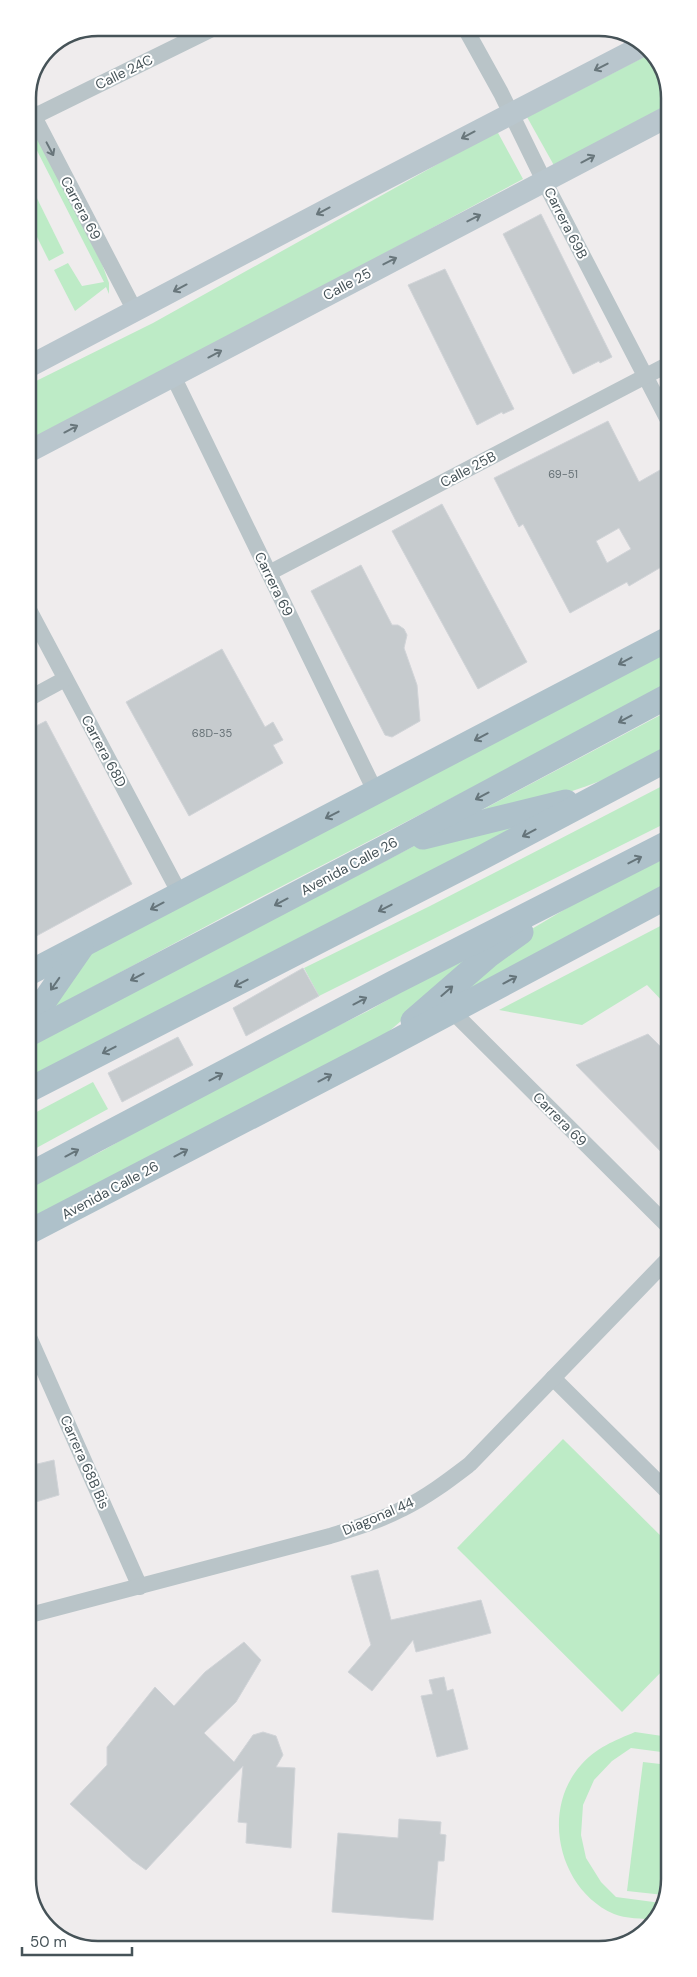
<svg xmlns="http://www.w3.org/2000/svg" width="697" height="1977" font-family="'DM Sans',sans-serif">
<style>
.green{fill:#bdebc6}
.building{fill:#c6cbce;stroke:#d1d4d8;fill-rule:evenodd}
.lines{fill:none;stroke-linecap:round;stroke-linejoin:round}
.street{stroke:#b9c4c8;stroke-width:16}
.secondary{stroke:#b9c6cd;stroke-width:22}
.primary{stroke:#aec1ca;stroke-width:25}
.oneway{stroke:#68767b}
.oneway2{stroke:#68757a}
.oneway3{stroke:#65747a}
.labels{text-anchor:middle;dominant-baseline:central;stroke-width:4;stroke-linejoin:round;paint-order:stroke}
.number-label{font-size:11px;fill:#667176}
.street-label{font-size:14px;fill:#465358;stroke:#fff}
.rim{fill:none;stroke:#465358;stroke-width:2.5}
</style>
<rect width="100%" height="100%" fill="#efeced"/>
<g class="green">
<polygon points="650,54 667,80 667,108 556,169 527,117"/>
<polygon points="28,118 102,264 109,283 109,294 106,287 75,311 54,270 68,263 82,286 104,282 28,133"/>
<polygon points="497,131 523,179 170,369 28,442 28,385 153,323"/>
<polygon points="28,180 64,253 49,261 28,219"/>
<polygon points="668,649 668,686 259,898 52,1009 95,948"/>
<path d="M668,711v37c-12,7 -25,14 -37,20 -52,24 -110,39 -166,51z"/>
<polygon points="668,783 668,822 319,996 304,968 430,906"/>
<polygon points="539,817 29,1083 29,1046 414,846"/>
<polygon points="668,857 668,884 457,997 530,930 594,892"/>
<polygon points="668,922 668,1003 665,1004 647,985 582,1025 499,1010"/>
<polygon points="470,953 475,958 387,1033 29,1222 29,1187 102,1151 222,1083 368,1011"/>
<polygon points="93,1082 108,1109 29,1152 29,1116"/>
<polygon points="563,1439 669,1544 669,1664 622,1712 457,1548"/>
<path d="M635,1732l34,5v16l-38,-5 -19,13 -18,19 -11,25 -2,30 5,23 15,24 15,15 45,6 -6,17c-12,-2 -30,-1 -41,-6 -55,-24 -74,-103 -33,-149 16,-18 33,-24 54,-33z"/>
<polygon points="643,1762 669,1765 669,1879 664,1895 627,1891"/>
</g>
<g class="building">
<polygon points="541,214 612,357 600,363 599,361 573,374 503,234"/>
<polygon points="445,269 514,409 503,414 502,412 477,425 408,285"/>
<path d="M608,421l31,61 21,-12 8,10v83l-39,23 -2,-4 -57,31 -47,-89 -4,3 -25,-49zM619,528l12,21 -24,14 -11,-22z"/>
<polygon points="442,504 527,662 478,689 392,531"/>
<polygon points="361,565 392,625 398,625 404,629 407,635 404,648 417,685 420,721 392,737 385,735 311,591"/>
<polygon points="222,649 265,727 273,722 283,740 273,745 283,763 189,816 126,702"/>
<polygon points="46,721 132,884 29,940 28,730"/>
<polygon points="303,968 319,996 246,1036 233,1008"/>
<polygon points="648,1034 668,1054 668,1159 576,1065"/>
<polygon points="178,1037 193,1065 122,1102 108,1073"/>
<polygon points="54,1460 59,1495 29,1504 29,1466"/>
<polygon points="378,1570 391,1620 481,1600 491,1633 416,1652 413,1640 372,1691 348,1672 371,1645 351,1576"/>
<polygon points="244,1642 261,1660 236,1702 204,1733 234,1762 253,1735 263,1732 276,1736 283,1755 276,1767 295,1768 291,1848 246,1843 247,1823 238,1822 243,1766 146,1870 132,1860 70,1804 107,1765 107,1747 155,1687 174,1706 205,1672"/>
<polygon points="444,1677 447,1691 453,1689 468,1749 437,1757 421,1696 433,1694 429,1680"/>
<polygon points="399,1819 441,1822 440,1834 446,1835 444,1861 438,1861 433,1920 332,1912 338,1833 398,1838"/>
</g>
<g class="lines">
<g class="street">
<polyline points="465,28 501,93 544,181 667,418"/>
<polyline points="28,105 135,311"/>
<polyline points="33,117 214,28"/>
<polyline points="173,376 376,793"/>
<polyline points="269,573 667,365"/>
<polyline points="28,608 180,894"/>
<polyline points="28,699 65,679"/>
<polyline points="452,1011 669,1227"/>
<polyline points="29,1337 140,1587"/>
<polyline points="553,1378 669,1493"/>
<path d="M30,1615l300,-79c25,-8 49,-15 72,-27 25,-12 47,-29 68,-45l199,-206"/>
</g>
<g class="secondary">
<polyline points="28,367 366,189 644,45"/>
<polyline points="28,452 667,117"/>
</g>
<g class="primary">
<polyline points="423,837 566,802"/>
<polyline points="29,973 668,639"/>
<polyline points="413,1021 489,955 521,932"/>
<polyline points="29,1023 81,948"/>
<polyline points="29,1034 386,847 668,696"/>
<polyline points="29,1090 481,858 668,759"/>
<polyline points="29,1175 395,982 668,843"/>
<polyline points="29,1232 385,1047 668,896"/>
</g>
</g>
<defs><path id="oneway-shaft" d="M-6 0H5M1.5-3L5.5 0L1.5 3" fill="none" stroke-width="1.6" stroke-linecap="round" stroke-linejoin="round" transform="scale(1.25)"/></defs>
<g class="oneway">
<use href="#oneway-shaft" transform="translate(601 67) rotate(153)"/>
<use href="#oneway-shaft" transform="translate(468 135) rotate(152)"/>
<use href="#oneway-shaft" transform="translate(588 159) rotate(-28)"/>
<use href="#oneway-shaft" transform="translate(323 211) rotate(152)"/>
<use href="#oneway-shaft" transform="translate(474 218) rotate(-27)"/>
<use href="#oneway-shaft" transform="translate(390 261) rotate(-27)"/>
<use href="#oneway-shaft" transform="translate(180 288) rotate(152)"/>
<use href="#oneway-shaft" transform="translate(215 354) rotate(-28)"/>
<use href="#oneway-shaft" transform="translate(71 429) rotate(-28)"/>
</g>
<use class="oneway2" href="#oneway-shaft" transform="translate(50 149) rotate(62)"/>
<g class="oneway3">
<use href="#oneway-shaft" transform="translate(625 661) rotate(152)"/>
<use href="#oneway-shaft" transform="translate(625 719) rotate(152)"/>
<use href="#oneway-shaft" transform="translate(481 737) rotate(152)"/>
<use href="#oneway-shaft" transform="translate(482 796) rotate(152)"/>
<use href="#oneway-shaft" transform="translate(332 815) rotate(153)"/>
<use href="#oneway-shaft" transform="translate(529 833) rotate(152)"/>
<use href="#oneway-shaft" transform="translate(635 860) rotate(-27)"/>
<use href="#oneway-shaft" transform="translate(281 902) rotate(152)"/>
<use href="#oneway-shaft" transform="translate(157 906) rotate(152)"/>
<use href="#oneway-shaft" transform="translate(385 908) rotate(153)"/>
<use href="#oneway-shaft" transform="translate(137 977) rotate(152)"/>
<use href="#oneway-shaft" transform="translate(510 980) rotate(-28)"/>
<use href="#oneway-shaft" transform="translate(241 983) rotate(153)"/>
<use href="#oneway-shaft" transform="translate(55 984) rotate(125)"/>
<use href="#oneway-shaft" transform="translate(447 991) rotate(-41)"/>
<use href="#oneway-shaft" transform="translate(360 1001) rotate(-28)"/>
<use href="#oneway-shaft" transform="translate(109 1050) rotate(153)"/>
<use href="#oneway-shaft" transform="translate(216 1077) rotate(-28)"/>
<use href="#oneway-shaft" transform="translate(325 1078) rotate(-28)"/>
<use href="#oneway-shaft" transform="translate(72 1153) rotate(-28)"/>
<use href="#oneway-shaft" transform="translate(181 1153) rotate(-28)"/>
</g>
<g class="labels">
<g class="number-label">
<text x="563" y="474">69-51</text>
<text x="212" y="733">68D-35</text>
</g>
<g class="street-label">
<text transform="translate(124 72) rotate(-26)">Calle 24C</text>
<text transform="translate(81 208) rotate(62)">Carrera 69</text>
<text transform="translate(566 223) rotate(63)">Carrera 69B</text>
<text transform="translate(347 284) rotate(-28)">Calle 25</text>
<text transform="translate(468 469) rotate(-28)">Calle 25B</text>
<text transform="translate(274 584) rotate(64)">Carrera 69</text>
<text transform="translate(104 751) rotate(62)">Carrera 68D</text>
<text transform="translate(349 866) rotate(-28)">Avenida Calle 26</text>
<text transform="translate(560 1119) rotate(45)">Carrera 69</text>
<text transform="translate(110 1190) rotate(-28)">Avenida Calle 26</text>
<text transform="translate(85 1462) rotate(66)">Carrera 68B Bis</text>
<text transform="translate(378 1516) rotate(-23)">Diagonal 44</text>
</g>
</g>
<path d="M0 0H697V1977H0ZM98 36H599A62 62 0 0 1 661 98V1879A62 62 0 0 1 599 1941H98A62 62 0 0 1 36 1879V98A62 62 0 0 1 98 36Z" fill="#fff" fill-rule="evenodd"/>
<path class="rim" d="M98 36H599A62 62 0 0 1 661 98V1879A62 62 0 0 1 599 1941H98A62 62 0 0 1 36 1879V98A62 62 0 0 1 98 36Z"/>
<path d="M22 1947v8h110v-8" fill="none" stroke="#465358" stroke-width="2.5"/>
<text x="30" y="1947" font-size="15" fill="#465358" stroke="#ffffff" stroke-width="4" paint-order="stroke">50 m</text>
</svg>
